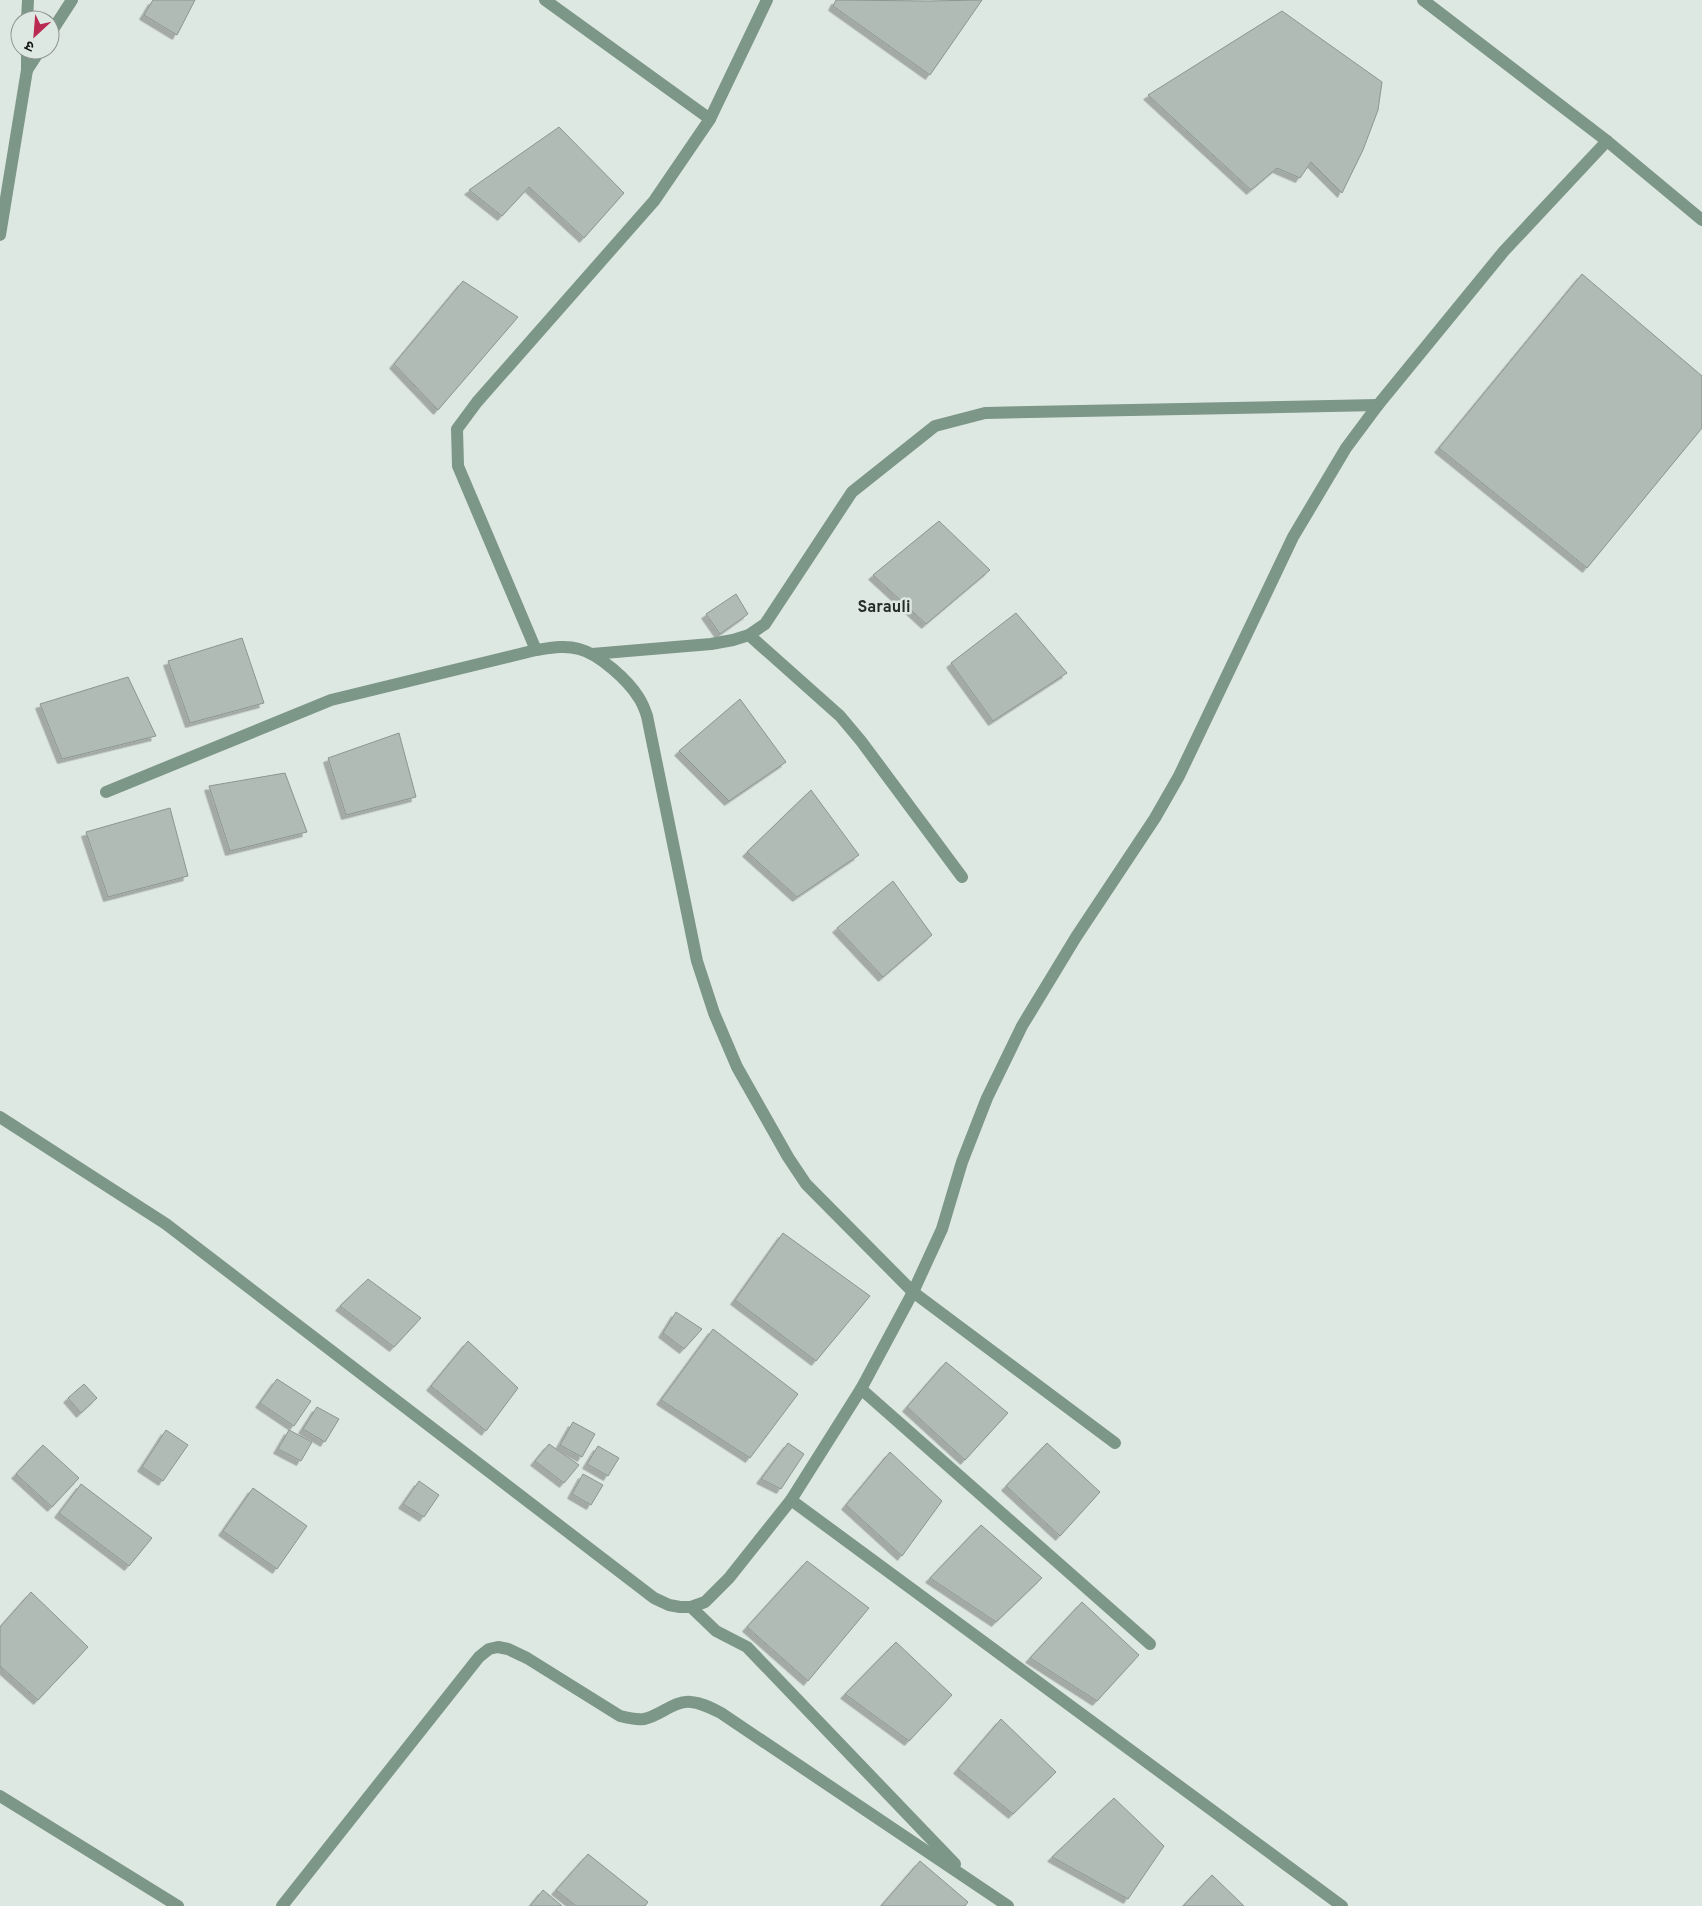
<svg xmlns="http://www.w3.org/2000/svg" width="1702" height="1906" font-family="Overpass,'Noto Sans Devanagari',sans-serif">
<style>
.building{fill:#b1bbb5;stroke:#8c9690;filter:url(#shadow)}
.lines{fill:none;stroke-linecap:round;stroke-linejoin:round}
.minor{stroke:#7c9687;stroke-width:12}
.labels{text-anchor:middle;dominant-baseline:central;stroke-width:5;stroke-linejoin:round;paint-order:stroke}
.quarter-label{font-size:16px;font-weight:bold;fill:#252d29;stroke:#dee8e2}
</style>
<defs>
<filter id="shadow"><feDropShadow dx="-4.5" dy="4.5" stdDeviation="0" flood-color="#0004"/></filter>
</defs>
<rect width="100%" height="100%" fill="#dee8e2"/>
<g class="building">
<polygon points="153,0 195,0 177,35 144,15"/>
<polygon points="836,0 928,1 982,0 930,75 833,6"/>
<polygon points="1282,11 1382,82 1378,110 1363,150 1342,193 1311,162 1300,178 1277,168 1251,190 1148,95"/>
<polygon points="559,127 624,193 584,238 529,187 502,216 469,190"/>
<polygon points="1582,274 1702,376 1702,428 1587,568 1439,448"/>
<polygon points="463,281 518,317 438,410 394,364"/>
<polygon points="939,521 990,570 926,624 873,575"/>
<polygon points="736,594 748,614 720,634 706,614"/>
<polygon points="1016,613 1067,673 993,721 951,663"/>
<polygon points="242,638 264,703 190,723 168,661"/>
<polygon points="128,677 156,736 62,759 40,704"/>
<polygon points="740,699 786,762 729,801 679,751"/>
<polygon points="399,733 416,797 346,815 328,758"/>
<polygon points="285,773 307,832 230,851 209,786"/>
<polygon points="811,790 859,855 797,897 747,852"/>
<polygon points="170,808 188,876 108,897 86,832"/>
<polygon points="893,881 932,935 883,977 837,928"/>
<polygon points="783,1233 870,1296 816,1361 735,1300"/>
<polygon points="368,1279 421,1318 394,1347 340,1306"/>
<polygon points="676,1312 702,1329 684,1349 663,1333"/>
<polygon points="713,1329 798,1394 750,1458 661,1400"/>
<polygon points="468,1341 518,1388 486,1431 431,1386"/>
<polygon points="946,1362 1008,1413 965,1460 907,1407"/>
<polygon points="277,1379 311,1401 294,1426 260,1403"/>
<polygon points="84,1384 97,1398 81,1413 68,1398"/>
<polygon points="317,1407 339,1419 325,1442 303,1429"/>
<polygon points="573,1422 595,1434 582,1457 560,1445"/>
<polygon points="166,1430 188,1445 163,1481 142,1467"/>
<polygon points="289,1430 312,1442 301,1461 278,1449"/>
<polygon points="788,1443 804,1454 781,1489 761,1479"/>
<polygon points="1047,1443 1100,1492 1060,1536 1006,1486"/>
<polygon points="549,1444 579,1465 564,1483 535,1461"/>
<polygon points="43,1445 79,1478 52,1507 16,1474"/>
<polygon points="598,1446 619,1458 608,1476 587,1464"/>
<polygon points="890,1452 942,1501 902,1556 846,1505"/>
<polygon points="583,1474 603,1485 591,1505 572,1494"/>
<polygon points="419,1481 439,1495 424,1517 403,1504"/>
<polygon points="81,1484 152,1538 129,1566 59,1513"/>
<polygon points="253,1488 307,1526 277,1569 223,1531"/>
<polygon points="981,1525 1042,1578 996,1622 930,1578"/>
<polygon points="807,1561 869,1608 808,1681 747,1627"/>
<polygon points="31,1592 88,1647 38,1700 0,1666 0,1627"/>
<polygon points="1082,1602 1139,1655 1097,1701 1030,1658"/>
<polygon points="896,1642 952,1695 909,1741 845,1694"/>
<polygon points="1001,1719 1056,1772 1013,1814 958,1769"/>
<polygon points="1114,1798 1164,1846 1128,1899 1052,1857"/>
<polygon points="588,1854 648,1902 645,1906 576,1906 556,1890"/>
<polygon points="920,1861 968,1902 965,1906 881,1906"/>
<polygon points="1212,1875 1244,1906 1183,1906"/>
<polygon points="543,1890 562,1906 530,1906"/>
</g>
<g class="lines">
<g class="minor">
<polyline points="545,0 710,119"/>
<polyline points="1423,0 1607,141 1702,220"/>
<polyline points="27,20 28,0"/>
<polyline points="50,34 72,0"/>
<polyline points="27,70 40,50"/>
<polyline points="0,235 27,70 27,50"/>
<polyline points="749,635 840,716 861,741 962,877"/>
<polyline points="536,650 458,466 457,429 477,402 654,201 710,119 767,0"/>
<polyline points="592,654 711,644 733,640 749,635 765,624 852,492 935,426 985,413 1378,405"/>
<path d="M106,792l225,-92 205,-50c14,-2 29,-5 43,-1 20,5 49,31 60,49 4,6 6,12 8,18l50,245 17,52 23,54 51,90 18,27 107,108 202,151"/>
<polyline points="0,1117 166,1224 654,1598 669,1605 680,1607 691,1607 705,1602 729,1578 791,1500 861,1389 913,1292 942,1229 962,1162 987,1098 1022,1026 1076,937 1155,818 1179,776 1293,537 1346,448 1378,405 1504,251 1607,141"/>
<polyline points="861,1389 1150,1644"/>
<polyline points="791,1500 1342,1906"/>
<polyline points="691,1607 716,1631 747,1647 955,1864"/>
<polyline points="0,1796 178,1906"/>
<path d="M282,1906l197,-249 10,-8 9,-2 10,2 19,9 93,58c8,2 16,4 24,3 16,-3 30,-19 47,-17 11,1 20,6 30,11l287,193"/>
</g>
</g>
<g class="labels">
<g class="quarter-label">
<text x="884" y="608">Sarauli</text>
</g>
</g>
<g transform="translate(35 35) rotate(206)"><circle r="24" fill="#dee8e2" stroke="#8c948f"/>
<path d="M0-4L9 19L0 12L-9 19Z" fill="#b92952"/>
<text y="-8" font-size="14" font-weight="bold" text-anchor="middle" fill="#111513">उ</text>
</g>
</svg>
